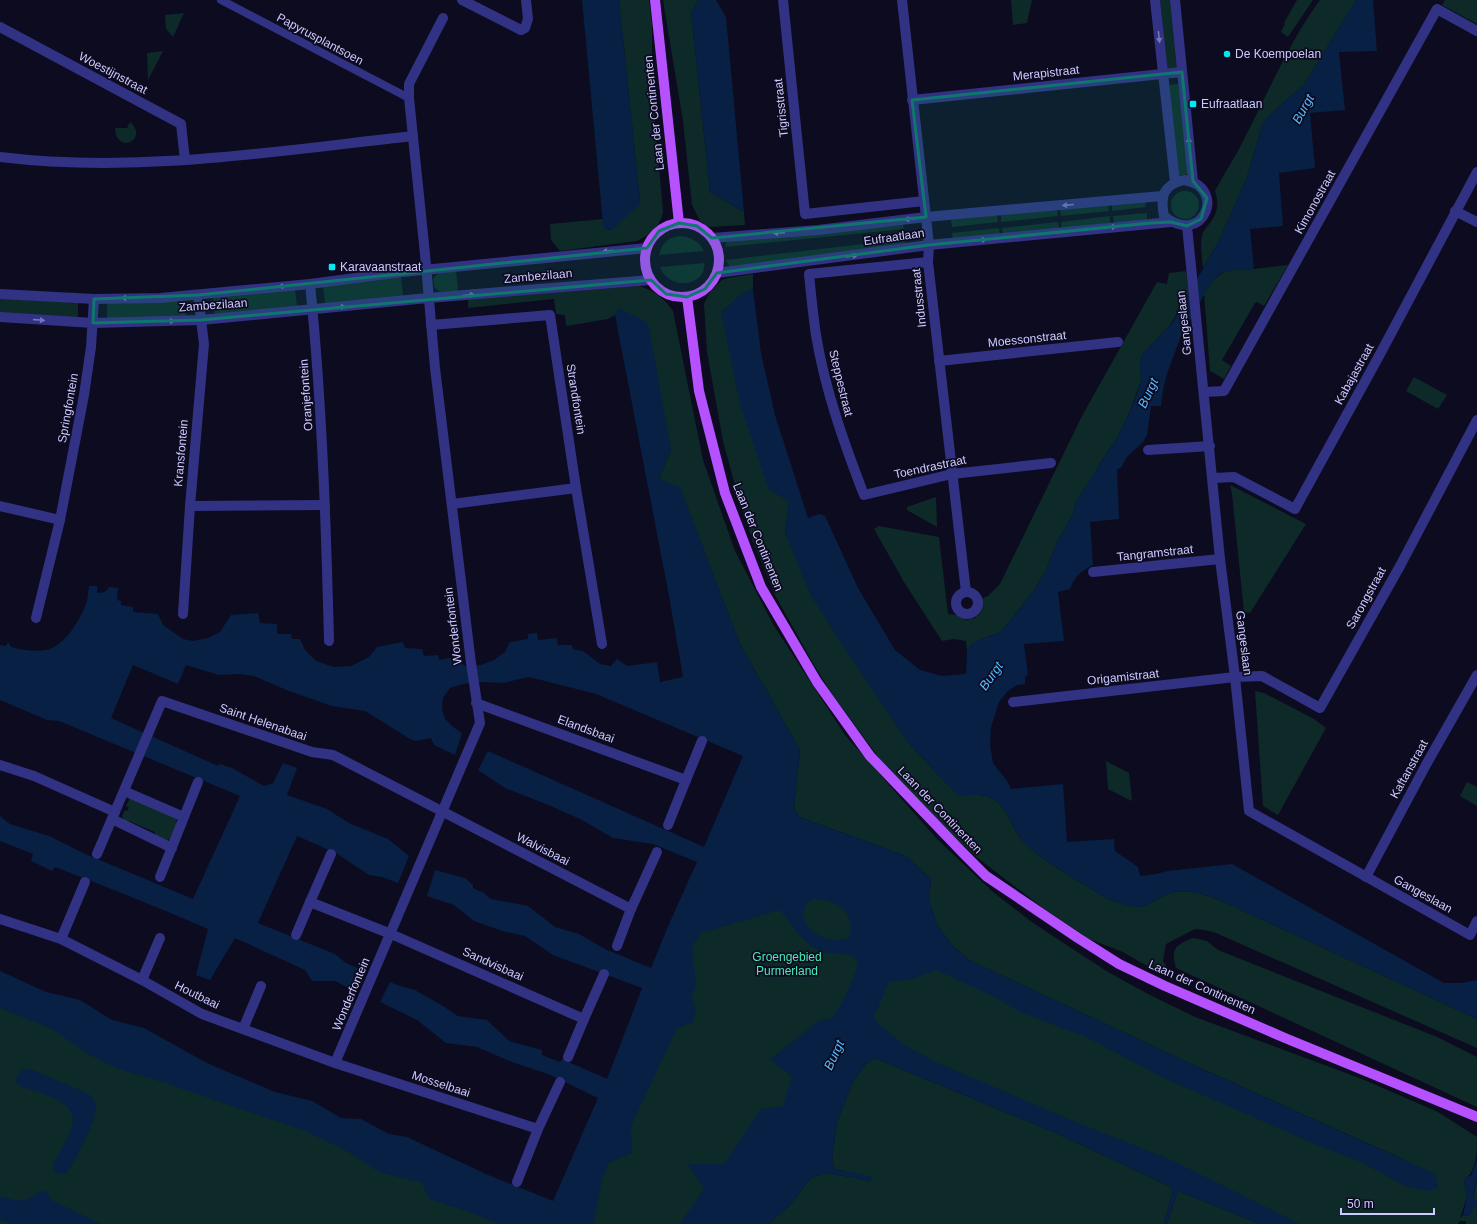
<svg xmlns="http://www.w3.org/2000/svg" width="1477" height="1224" font-family="Arial,sans-serif">
<style>
.green{fill:#0d2a28}
.water{fill:#072043;fill-rule:evenodd}
.lines{fill:none;stroke-linecap:round;stroke-linejoin:round}
.pedestrian{stroke:#313283;stroke-width:8}
.minor{stroke:#313283;stroke-width:10}
.tertiary{stroke:#313283;stroke-width:10}
.primary{stroke:#b551ff;stroke-width:10}
.oneway{fill:#7776bb}
.marked{fill:#0f766e;fill-opacity:0.2;stroke:#0f766e;stroke-width:3;stroke-linejoin:round}
.poi-dot{fill:#00e9f5;stroke:#0d0b20;stroke-width:1.5}
.labels{text-anchor:middle;dominant-baseline:central;stroke-width:3.5;stroke-linejoin:round;paint-order:stroke}
.street-label{font-size:12px;fill:#cdcaff;stroke:#0d0b20}
.poi-label{font-size:12px;fill:#cdcaff;stroke:#0d0b20;text-anchor:start}
.park-label{font-size:12px;fill:#4ce9b9;stroke:#0d0b20}
.water-label{font-size:13px;font-style:italic;fill:#58baff;stroke:#0d0b20}
</style>
<rect width="100%" height="100%" fill="#0d0b20"/>
<g class="green">
<path d="M619,0h30l3,24v62l11,126c-2,14 -14,23 -26,29l-77,10 -9,-11 -1,-16 53,-5v5l6,6 4,-1 27,-28z"/>
<polygon points="663,0 699,0 691,12 710,192 744,212 745,225 709,227 700,221 692,205 683,121"/>
<polygon points="1011,0 1032,0 1027,23 1013,25"/>
<polygon points="1160,0 1170,0 1177,70 1167,71"/>
<polygon points="1297,0 1313,0 1288,37 1281,32 1285,24 1284,23"/>
<path d="M1320,0h36l-52,85 -18,15 -23,22 -16,55 -28,64 -16,27c-1,-10 -3,-22 -1,-32 1,-5 5,-9 8,-13 8,-10 9,-21 5,-32 8,-16 18,-30 26,-46 26,-49 46,-100 79,-145z"/>
<polygon points="1445,0 1477,0 1477,24 1442,5"/>
<polygon points="184,13 173,37 166,29 165,15"/>
<polygon points="163,51 148,80 147,53"/>
<polygon points="1179,84 1189,174 1178,176 1169,85"/>
<path d="M130,122c20,17 -14,34 -15,6h12z"/>
<circle cx="1185" cy="205" r="14"/>
<polygon points="1145,200 1146,207 1112,211 1112,204"/>
<polygon points="1108,204 1109,211 1061,216 1060,209"/>
<polygon points="1057,209 1058,216 1001,222 1001,215"/>
<polygon points="1147,213 1147,220 1114,223 1113,216"/>
<polygon points="997,215 998,222 952,227 951,220"/>
<polygon points="1110,216 1110,223 1062,229 1061,222"/>
<polygon points="1058,222 1059,229 1003,235 1002,228"/>
<polygon points="903,225 904,229 725,247 727,240"/>
<polygon points="999,228 1000,235 953,240 952,233"/>
<path d="M679,236c12,1 20,5 25,15l-45,4c3,-12 8,-17 20,-19z"/>
<polygon points="898,240 905,241 905,245 730,267 726,260"/>
<path d="M705,263c-1,3 -1,7 -2,9 -10,18 -37,13 -43,-5z"/>
<polygon points="1288,265 1264,306 1257,302 1255,303 1222,360 1231,366 1224,379 1210,371 1204,293 1212,281 1222,273 1233,270 1254,269"/>
<polygon points="456,271 458,291 440,292 434,287 433,279 438,273"/>
<polygon points="1186,271 1189,293 1170,325 1142,355 1140,362 1141,381 1128,416 1116,440 1102,460 1092,477 1077,500 1073,514 1057,542 1047,568 1035,589 1001,632 981,639 972,644 967,651 966,641 954,639 942,641 904,582 874,529 879,526 939,537 948,614 958,615 966,620 975,618 981,612 982,607 980,599 988,596 1000,584 1082,416 1157,282 1167,284 1169,273"/>
<path d="M753,274v15l-11,4 47,209 -4,31 122,208 35,38 16,16c10,1 23,-2 33,3 19,10 19,29 32,43 16,17 38,29 57,41 9,5 17,11 26,16 9,4 29,11 38,8 11,-4 19,-12 30,-14 18,-3 34,4 50,10l253,117v29l-261,-115 -11,-3 -10,-1 -29,15 -3,17 11,18 -34,-17 -17,-10 -34,-13 -46,-31 -68,-52 -33,-31 -55,-56 -57,-78 -16,-26 -39,-70 -23,-56 -19,-61 -10,-37 -16,-89 -3,-48 6,-12 12,-12 6,-2z"/>
<polygon points="401,277 403,296 325,304 323,285"/>
<path d="M639,286c16,5 25,12 34,25l30,149 32,91 39,75 71,109 92,104 56,53 40,31 75,49 40,22 47,23 167,62 76,33 39,25c0,16 0,33 -13,44l3,15 -7,23 3,-4 6,1 8,-37v45h-11v-3h-6l-2,3h-170l-437,-187 -115,187h-175l169,-371 120,25 105,88 461,199 -216,-97 -231,-108 -16,-14 -15,-19 -9,-27 2,-21 -25,-23 -107,-39 -5,-9 6,-58 -61,-108 -59,-154 -21,-9 12,-30 -52,-141 -4,7 -7,4 -42,7 -1,-11 -9,-1 -2,-15 -86,9v-9z"/>
<polygon points="295,288 297,307 215,315 213,297"/>
<polygon points="0,297 78,303 78,321 0,314"/>
<polygon points="185,299 186,319 107,321 107,303"/>
<polygon points="1414,377 1447,395 1438,409 1406,391"/>
<polygon points="1230,485 1306,524 1250,613 1244,612 1232,494"/>
<polygon points="936,497 937,527 907,510 907,507"/>
<polygon points="1255,691 1264,693 1314,719 1326,728 1278,815 1263,806"/>
<polygon points="1106,761 1129,773 1132,801 1108,789"/>
<polygon points="1467,782 1477,787 1477,806 1460,796"/>
<path d="M130,798l46,20c2,7 -3,14 -6,21l-6,2 -10,-5 1,-4 -26,-11 -1,2 -4,-3 -2,-4 3,-6 2,1 2,-3 -3,-2z"/>
<path d="M1193,938l14,3 11,9 219,87 40,20v50l-301,-139c-6,-20 0,-23 17,-30z"/>
<polygon points="0,989 557,1224 0,1224"/>
<polygon points="875,1058 1058,1134 1171,1187 1173,1191 1164,1224 768,1224 789,1206 811,1178 823,1173 858,1178 870,1182 847,1172 835,1169 832,1160 837,1122 853,1081 866,1064"/>
<polygon points="1178,1191 1260,1224 1167,1224"/>
</g>
<g class="water">
<polygon points="582,0 619,0 640,201 639,205 613,229 605,230 603,224"/>
<polygon points="699,0 716,0 726,17 744,212 710,192 691,12"/>
<path d="M1356,0h17l4,51 -38,1 6,58 -35,3 5,55 -36,5 4,53 -33,3 4,40 -21,1 -12,3 -9,8 -30,52 -15,41 -4,16 -2,16h-10l-4,29 -4,7 -17,16 -5,10 -4,1 2,50 -29,3 3,43c-12,6 -18,11 -23,24l-12,3 6,49 -40,3 4,31 -3,2v7l-8,1 -9,6 -9,11 -8,25 -1,17 3,19 14,18 4,8 52,-5 4,58 47,-3 1,12 23,16 2,9 16,-2 12,-3 64,-7 212,119h18l15,-3v39l-253,-117c-16,-6 -32,-13 -50,-10 -11,2 -19,10 -30,14 -10,4 -28,-4 -38,-8 -9,-5 -17,-11 -26,-16 -19,-12 -41,-24 -57,-41 -13,-14 -13,-33 -32,-43 -10,-5 -23,-2 -33,-3l-16,-16 -35,-38 -62,-92 -35,-55 -25,-61 4,-31 -21,-14 -28,-84 -19,-92 21,-19 11,-4 8,64 14,62 33,103 11,-4 6,2 33,72 37,62 25,20 22,6 24,-2 1,-23 5,-7 9,-5 20,-7 34,-43 12,-21 10,-26 16,-28 4,-14 15,-23 10,-17 14,-20 12,-24 10,-25 3,-10 -1,-19 2,-7 30,-32 47,-82 28,-64 16,-55 23,-22 18,-15z"/>
<path d="M619,308l29,15 23,126 -12,30 21,8 59,155 61,108 -6,58 5,9 107,39 25,23 -2,21 9,27 15,19 16,14 231,108 235,106 3,13 -8,4 -25,-5 -44,-24 -44,-17 -151,-66 -80,-42 -66,-25 -22,-13 -61,-29 -25,9 -23,3 -15,35 4,7 28,22 32,17 133,57 98,39 131,65h-40l-82,-33 -11,33h-3l9,-33 -2,-4 -113,-53 -183,-76 -9,6 -13,17 -16,41 -5,38 3,9 27,5 11,4 -3,4 -12,-4 -35,-5 -12,5 -22,28 -21,18h-88l24,-35 -16,-25h36l37,-55 22,-3 9,-29 -22,-18 49,-38 13,-3c12,-17 20,-34 26,-54l-4,-7 -12,-4h-15l-17,-7 -8,-8 -22,-28 -79,23 -9,13 4,39 -4,12 4,14 -4,12 -15,5 -46,98 1,27 -23,10 -7,16 -8,45h-95l-30,-12 -40,-13 -7,-16 -43,-11 -34,-22 -40,-19 -140,-48 -49,-15 -26,-13 -38,-26 -52,-21v-37l46,21 34,8 32,20 32,8 63,35 68,29 37,9 29,17 20,1 28,15 18,3 79,37 67,27 45,-103 -50,-24 -36,-12 -35,-15 -31,-4 -29,-23 -37,-18 10,-20 10,4 15,4 28,16 15,10 29,4 22,21 33,9v5l18,7 2,-3 45,20 35,-91 -89,-33 -28,-19 -23,-5 -28,-10 -20,-16 -27,-9 8,-26 30,8 8,7v3l11,5 7,6 37,7 27,21 24,7 26,15 46,19 18,-44 28,-62 -44,-18 -40,-6 -33,-19 -34,-15 -41,-16 -27,-18 10,-19 216,96 39,-91 -147,-62 -67,-17 -26,6 -21,-1 -19,2 -13,4 -7,10 -1,11 3,10 8,8 9,6 -7,22 -21,-10 -3,-7 -15,3 -6,-2 -45,-28 -33,-5 -43,-15 -35,-15 -14,-2 -21,1 -33,-10 -8,19 -45,-19 -22,53 107,48 2,-2 12,4 32,18 9,-3 10,-20 14,5 -10,27 40,14 22,14 39,16 21,17 -11,27 -16,-6 -13,-2 -33,-22 -39,-17 -39,87 77,31 11,9 16,7 -9,20 -18,-9h-23l-7,-11 -70,-32 -25,42 -14,-5 12,-46c-51,-22 -101,-42 -153,-62l-3,4 -21,-10 2,-7 -33,-13v-25l10,8 39,12 34,17 110,46 47,-103 -181,-75 -12,-1 -47,-20v-55l6,1 2,-4 3,5c12,3 23,5 35,3 18,-3 34,-30 40,-46 2,-5 2,-12 3,-18h8v7l8,-1 4,-5 9,1 -1,12 4,1v4l12,2v5l25,2 5,11 20,14 10,2 15,-3 12,-6 11,-17 27,-2 2,10 17,1v10h14l1,5h8l5,11 11,11 18,6 17,-1 18,-9 8,-10 26,-5 2,6 17,1 2,7 14,-1 1,5 10,-2 17,8 15,-1 13,-5 11,-8 5,-10 18,-3v-5l9,-1 1,7 19,-2 1,7h14l1,4 10,2 17,13 11,2 6,-7 10,7 30,-4 3,20 23,-5 -14,-81 -54,-281zM814,899c22,-1 43,15 35,38 -28,14 -64,-24 -35,-38z"/>
<path d="M23,1069h7l57,24c3,2 6,5 8,9 6,14 -21,60 -29,72l-8,-1 -5,-2v-6c4,-9 20,-35 20,-43 2,-22 -36,-30 -53,-36l-4,-4c0,-6 3,-9 7,-13z"/>
<polygon points="1477,1160 1477,1179 1473,1195 1477,1203 1469,1216 1463,1215 1467,1196 1464,1181 1465,1177 1471,1176"/>
<path d="M41,1191l6,1 4,8 50,24h-91l-10,-5v-23c20,6 23,7 41,-5z"/>
</g>
<g class="lines">
<polyline class="pedestrian" points="221,0 409,98"/>
<g class="minor">
<polyline points="462,0 521,30 525,28 528,19 526,0"/>
<polyline points="783,0 805,214 924,201"/>
<polyline points="902,0 926,217"/>
<polyline points="0,27 181,124 185,160"/>
<polyline points="912,100 1162,74"/>
<path d="M0,157c138,17 276,-6 413,-21"/>
<polyline points="1455,211 1477,222"/>
<polyline points="1187,226 1220,559 1235,677 1249,811 1470,935 1477,921"/>
<polyline points="929,245 928,262 966,592"/>
<path d="M928,262l-119,12c2,20 4,41 7,61 9,55 28,108 48,160l88,-21 99,-11"/>
<path d="M310,284c12,119 16,238 19,357"/>
<polyline points="431,325 550,315 576,488 602,644"/>
<polyline points="939,361 1118,342"/>
<polyline points="1205,392 1224,391 1437,9 1477,31"/>
<polyline points="1148,450 1210,446"/>
<polyline points="1213,478 1234,477 1295,509 1379,356 1477,172"/>
<polyline points="452,504 576,488"/>
<polyline points="0,506 60,520"/>
<polyline points="190,506 325,505"/>
<polyline points="1093,572 1220,559"/>
<circle cx="967" cy="603" r="11"/>
<polyline points="183,614 190,506 204,344 198,295"/>
<polyline points="36,618 60,520 84,395 91,347 94,299"/>
<polyline points="1013,702 1235,677 1262,676 1320,708 1400,566 1477,420"/>
<polyline points="476,703 686,780 702,741"/>
<polyline points="0,765 34,776 115,812"/>
<polyline points="124,791 184,817 160,877"/>
<polyline points="184,817 198,782"/>
<polyline points="112,819 172,848"/>
<polyline points="668,825 686,780"/>
<polyline points="97,854 162,701 312,752 333,755 631,909 657,852"/>
<polyline points="331,854 310,902 391,934 584,1019 604,974"/>
<polyline points="1366,877 1427,763 1477,675"/>
<polyline points="0,919 61,939 142,980 202,1014 335,1063 538,1129 560,1082"/>
<polyline points="296,935 310,902"/>
<polyline points="61,939 85,882"/>
<polyline points="617,946 631,909"/>
<polyline points="142,980 160,938"/>
<polyline points="243,1029 261,986"/>
<polyline points="568,1057 584,1019"/>
<polyline points="335,1063 480,723 471,663 435,368 425,254 409,98 409,84 443,18"/>
<polyline points="517,1182 538,1129"/>
</g>
<g class="tertiary">
<polyline points="1155,0 1175,182"/>
<polyline points="1175,0 1193,181"/>
<polyline points="1162,74 1182,72"/>
<path d="M1184,180c44,7 19,68 -20,36 -4,-20 -1,-31 20,-36z"/>
<polyline points="926,217 929,245"/>
<polyline points="712,238 818,230 926,217 1162,196"/>
<polyline points="717,273 929,245 1171,222"/>
<polyline points="0,294 94,299 160,298 310,284 402,272 647,248"/>
<polyline points="0,317 93,323 201,320 428,298 651,280"/>
</g>
<g class="primary">
<polyline points="655,0 679,223"/>
<circle cx="682" cy="260" r="37"/>
<polyline points="687,297 699,391 725,493 761,587 817,682 870,756 963,853 986,876 1078,938 1119,964 1165,986 1285,1038 1477,1117"/>
</g>
</g>
<defs><path id="oneway-solid" d="M-6-.8H1V-3.2L6.5 0L1 3.2V.8H-6Z"/></defs>
<g class="oneway">
<use href="#oneway-solid" transform="translate(1159 37) rotate(84)"/>
<use href="#oneway-solid" transform="translate(1189 143) rotate(-95)"/>
<use href="#oneway-solid" transform="translate(1068 205) rotate(175)"/>
<use href="#oneway-solid" transform="translate(910 219) rotate(173)"/>
<use href="#oneway-solid" transform="translate(1111 227) rotate(-5)"/>
<use href="#oneway-solid" transform="translate(779 233) rotate(176)"/>
<use href="#oneway-solid" transform="translate(981 240) rotate(-6)"/>
<use href="#oneway-solid" transform="translate(608 251) rotate(174)"/>
<use href="#oneway-solid" transform="translate(852 256) rotate(-8)"/>
<use href="#oneway-solid" transform="translate(284 286) rotate(174)"/>
<use href="#oneway-solid" transform="translate(469 295) rotate(-5)"/>
<use href="#oneway-solid" transform="translate(127 298) rotate(179)"/>
<use href="#oneway-solid" transform="translate(340 307) rotate(-5)"/>
<use href="#oneway-solid" transform="translate(39 320) rotate(4)"/>
<use href="#oneway-solid" transform="translate(169 321) rotate(-2)"/>
</g>
<path class="marked" d="M1182,72l11,109 14,17 -6,21 -14,7 -16,-4 -20,1 -222,22 -212,28 -12,16 -18,8 -21,-3 -15,-14 -450,40 -108,3 1,-24 104,-4 449,-47 12,-17 20,-8 18,3 15,12 214,-21 -14,-117z"/>
<g class="poi-dot">
<circle cx="1227" cy="54" r="4"/>
<rect x="1189" y="100" width="8" height="8" rx="2"/>
<rect x="328" y="263" width="8" height="8" rx="2"/>
</g>
<g class="labels">
<g class="street-label">
<text transform="translate(320 39) rotate(28)">Papyrusplantsoen</text>
<text transform="translate(113 73) rotate(28)">Woestijnstraat</text>
<text transform="translate(1046 73) rotate(-6)">Merapistraat</text>
<text transform="translate(781 108) rotate(-96)">Tigrisstraat</text>
<text transform="translate(654 113) rotate(-96)">Laan der Continenten</text>
<text transform="translate(1315 202) rotate(-61)">Kimonostraat</text>
<text transform="translate(894 237) rotate(-8)">Eufraatlaan</text>
<text transform="translate(538 276) rotate(-5)">Zambezilaan</text>
<text transform="translate(919 298) rotate(-96)">Indusstraat</text>
<text transform="translate(213 305) rotate(-4)">Zambezilaan</text>
<text transform="translate(1184 323) rotate(-96)">Gangeslaan</text>
<text transform="translate(1027 339) rotate(-6)">Moessonstraat</text>
<text transform="translate(1354 374) rotate(-61)">Kabajastraat</text>
<text transform="translate(841 383) rotate(76)">Steppestraat</text>
<text transform="translate(306 395) rotate(-94)">Oranjefontein</text>
<text transform="translate(576 399) rotate(81)">Strandfontein</text>
<text transform="translate(68 408) rotate(-80)">Springfontein</text>
<text transform="translate(181 453) rotate(-85)">Kransfontein</text>
<text transform="translate(930 467) rotate(-12)">Toendrastraat</text>
<text transform="translate(758 537) rotate(68)">Laan der Continenten</text>
<text transform="translate(1155 553) rotate(-6)">Tangramstraat</text>
<text transform="translate(1366 598) rotate(-61)">Sarongstraat</text>
<text transform="translate(453 626) rotate(-97)">Wonderfontein</text>
<text transform="translate(1244 643) rotate(83)">Gangeslaan</text>
<text transform="translate(1123 677) rotate(-6)">Origamistraat</text>
<text transform="translate(263 722) rotate(19)">Saint Helenabaai</text>
<text transform="translate(586 729) rotate(20)">Elandsbaai</text>
<text transform="translate(1409 769) rotate(-61)">Kaftanstraat</text>
<text transform="translate(940 810) rotate(46)">Laan der Continenten</text>
<text transform="translate(543 849) rotate(27)">Walvisbaai</text>
<text transform="translate(1423 894) rotate(29)">Gangeslaan</text>
<text transform="translate(493 964) rotate(24)">Sandvisbaai</text>
<text transform="translate(1202 987) rotate(24)">Laan der Continenten</text>
<text transform="translate(351 994) rotate(-67)">Wonderfontein</text>
<text transform="translate(197 995) rotate(26)">Houtbaai</text>
<text transform="translate(441 1084) rotate(18)">Mosselbaai</text>
</g>
<g class="poi-label">
<text x="1235" y="54">De Koempoelan</text>
<text x="1201" y="104">Eufraatlaan</text>
<text x="340" y="267">Karavaanstraat</text>
</g>
<g class="park-label">
<text x="787" y="957">Groengebied<tspan x="787" dy="14">Purmerland</tspan></text>
</g>
<g class="water-label">
<text transform="translate(1303 109) rotate(-61)">Burgt</text>
<text transform="translate(1148 393) rotate(-65)">Burgt</text>
<text transform="translate(991 676) rotate(-55)">Burgt</text>
<text transform="translate(834 1055) rotate(-65)">Burgt</text>
</g>
</g>
<path d="M1341 1208v6h93v-6" fill="none" stroke="#cdcaff" stroke-width="2"/>
<text x="1347" y="1208" font-size="12" fill="#cdcaff" stroke="#0d0b20" stroke-width="3" paint-order="stroke">50 m</text>
</svg>
